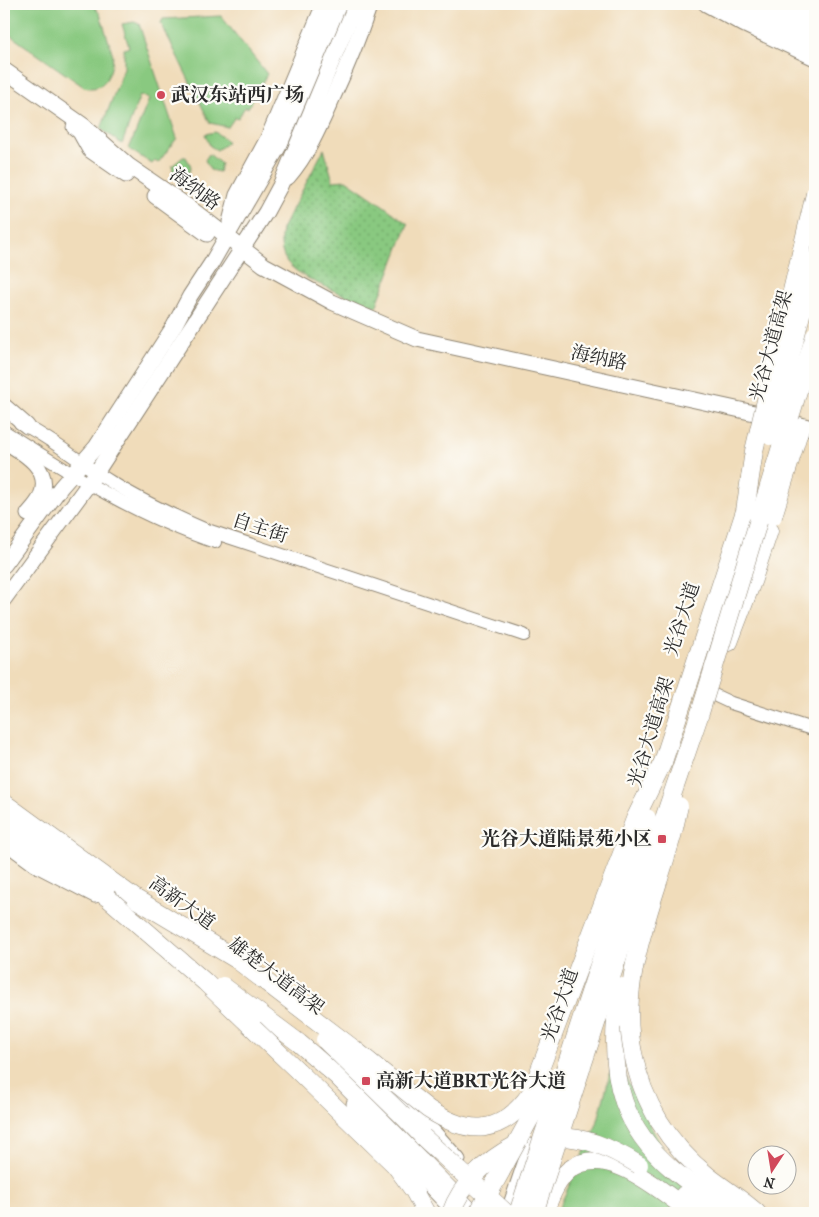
<svg xmlns="http://www.w3.org/2000/svg" width="819" height="1217" font-family="'IM FELL French Canon','Noto Serif SC',serif">
<style>
.grass{fill:#89c980;stroke:#5a7a56}
.park{fill:url(#park-dots);stroke:#5a7a56}
.lines{fill:none;stroke-linecap:round;stroke-linejoin:round}
.minor-casing{stroke:#8e8472;stroke-width:14}
.major-casing{stroke:#8e8472;stroke-width:17}
.highway-casing{stroke:#8e8472;stroke-width:19}
.minor{stroke:#fff;stroke-width:12}
.major{stroke:#fff;stroke-width:15}
.highway{stroke:#fff;stroke-width:18}
.highway-bridge-casing{stroke:#8e8472;stroke-width:19;stroke-linecap:butt}
.highway-bridge{stroke:#fff;stroke-width:18}
.poi-dot{fill:#d1495b;stroke:#fdfcf7;stroke-width:2}
.labels{text-anchor:middle;dominant-baseline:central;stroke-width:4.5;stroke-linejoin:round;paint-order:stroke}
.poi-label{font-size:19px;font-weight:bold;fill:#2b2b2b;stroke:#fdfcf7;text-anchor:start}
.street-label{font-size:19px;fill:#2b2b2b;stroke:#fdfcf7}
</style>
<defs>
<pattern id="park-dots" width="8" height="8" patternUnits="userSpaceOnUse" patternTransform="scale(1.25)"><rect width="8" height="8" fill="#89c980"/><path d="M2 2h.1M6 6h.1" fill="none" stroke="#70a369" stroke-width="1.8" stroke-linecap="round"/></pattern>
</defs>
<rect width="100%" height="100%" fill="#fdfcf7"/>
<filter id="ink" filterUnits="userSpaceOnUse"><feTurbulence type="fractalNoise" baseFrequency=".02" numOctaves="2"/><feDisplacementMap in="SourceGraphic" scale="10" xChannelSelector="R" yChannelSelector="G"/><feConvolveMatrix kernelMatrix="1 2 1 2 8 2 1 2 1" color-interpolation-filters="sRGB"/></filter>
<filter id="wash" filterUnits="userSpaceOnUse"><feTurbulence type="fractalNoise" baseFrequency=".0096" numOctaves="4" result="noise"/><feDisplacementMap in="SourceGraphic" scale="20" xChannelSelector="R" yChannelSelector="G"/><feGaussianBlur stdDeviation="1.12" result="paint"/><feColorMatrix in="noise" values="0 0 0 0 0 0 0 0 0 0 0 0 0 0 0 0 0 1.4 0 .05"/><feComposite in="paint" operator="in"/></filter>
<g filter="url(#wash)">
<rect width="100%" height="100%" fill="#f0dcba"/>
<g class="grass">
<path d="M4,4h88l8,10 13,41c-1,17 -8,38 -29,32l-80,-56z"/>
<polygon points="152,4 211,4 208,7 154,7"/>
<polygon points="221,16 267,74 248,108 245,107 238,118 235,117 228,127 210,123 161,23 163,19"/>
<polygon points="134,22 139,24 177,138 158,163 155,161 152,164 129,149 149,99 140,95 122,144 101,129 124,68 124,49 129,47 122,24"/>
<polygon points="215,132 226,140 227,143 217,150 210,146 205,134"/>
<polygon points="209,154 221,164 219,172 210,170 205,160"/>
<polygon points="183,157 186,157 191,166 188,175 173,171 172,166"/>
<polygon points="611,1070 625,1076 665,1154 704,1213 560,1213 558,1210 597,1124"/>
</g>
<path class="park" d="M324,149l9,32 13,-1 38,26 24,18 -32,83c-24,-9 -74,-26 -89,-45 -7,-10 -7,-22 -5,-33z"/>
</g>
<g filter="url(#ink)">
<g class="lines">
<g class="minor-casing">
<g id="minor">
<path d="M20,423c32,15 60,40 91,59 29,18 61,33 93,47l320,106"/>
<path d="M4,431c66,43 136,86 211,111"/>
<polyline points="714,695 731,703 815,730"/>
</g>
</g>
<g class="major-casing">
<g id="major">
<polyline points="706,4 743,24 815,58"/>
<polyline points="733,4 766,20"/>
<polyline points="785,4 803,13 815,23"/>
<polyline points="791,30 815,40"/>
<polyline points="4,70 84,126 129,166 190,208 264,265 332,302 417,339 768,416 815,429"/>
<polyline points="74,127 80,132 90,150 126,175"/>
<path d="M288,177c19,-22 31,-49 43,-76 15,-32 28,-64 39,-97"/>
<polyline points="155,196 207,234"/>
<polyline points="230,222 237,195 268,138 324,4"/>
<polyline points="805,272 815,233"/>
<polyline points="4,406 27,426"/>
<path d="M4,441c20,12 50,29 36,57 -3,6 -8,11 -12,16"/>
<polyline points="4,565 61,487 96,447 174,326 190,296 211,264 280,144 339,4"/>
<polyline points="4,599 90,482 266,212 280,186 356,4"/>
<polyline points="4,841 35,864 95,895"/>
<polyline points="381,1082 412,1108 458,1160"/>
<polyline points="354,1104 371,1124 456,1213"/>
<polyline points="508,1213 531,1146"/>
</g>
</g>
<g class="highway-casing">
<g id="highway">
<polyline points="764,4 815,29"/>
<polyline points="755,15 810,48 815,52"/>
<polyline points="729,642 753,579 769,531"/>
<polyline points="663,762 745,511"/>
<polyline points="4,803 136,899"/>
<polyline points="4,823 108,898"/>
<polyline points="259,1013 299,1043 337,1076 472,1213"/>
<path d="M616,1019c-5,62 7,108 56,150 19,16 40,29 58,44"/>
<path d="M633,1053c9,49 36,92 75,123 16,13 34,23 49,37"/>
<polyline points="298,1071 395,1165 414,1191 426,1213"/>
<polyline points="403,1116 434,1148"/>
<polyline points="684,1195 711,1213"/>
<path d="M544,1213c6,-15 12,-32 25,-43 37,-30 93,22 123,43"/>
</g>
</g>
<use href="#minor" class="minor"/>
<use href="#major" class="major"/>
<use href="#highway" class="highway"/>
<g class="highway-bridge-casing">
<g id="highway-bridge">
<polyline points="770,436 815,260"/>
<polyline points="745,511 754,451 815,194"/>
<polyline points="773,516 800,428"/>
<polyline points="108,898 205,982 298,1071"/>
<path d="M136,899l100,60 119,91 73,59c41,27 73,27 103,-16l104,-274 28,-57"/>
<polyline points="223,986 259,1013"/>
<polyline points="616,1019 622,987"/>
<polyline points="325,1040 403,1116"/>
<path d="M633,1053c-15,-71 18,-143 37,-210 4,-12 6,-25 9,-37"/>
<polyline points="423,1137 506,1213"/>
<path d="M549,1138c33,-4 62,10 90,27"/>
<path d="M451,1213c10,-29 36,-53 63,-67"/>
<polyline points="478,1213 532,1115 544,1086"/>
<polyline points="518,1213 647,818"/>
<polyline points="534,1213 638,895 700,713 815,335"/>
</g>
</g>
<use href="#highway-bridge" class="highway-bridge"/>
</g>
</g>
<g class="poi-dot">
<circle cx="161" cy="95" r="5"/>
<rect x="657" y="834" width="10" height="10" rx="2.5"/>
<rect x="361" y="1076" width="10" height="10" rx="2.5"/>
</g>
<g class="labels">
<g class="poi-label">
<text x="171" y="95">武汉东站西广场</text>
<text x="652" y="839" text-anchor="end">光谷大道陆景苑小区</text>
<text x="376" y="1081">高新大道BRT光谷大道</text>
</g>
<g class="street-label">
<text transform="translate(195 189) rotate(36)">海纳路</text>
<text transform="translate(771 346) rotate(-75)">光谷大道高架</text>
<text transform="translate(599 358) rotate(12)">海纳路</text>
<text transform="translate(260 528) rotate(18)">自主街</text>
<text transform="translate(682 619) rotate(-72)">光谷大道</text>
<text transform="translate(651 732) rotate(-73)">光谷大道高架</text>
<text transform="translate(182 903) rotate(36)">高新大道</text>
<text transform="translate(276 976) rotate(37)">雄楚大道高架</text>
<text transform="translate(560 1005) rotate(-71)">光谷大道</text>
</g>
</g>
<rect width="819" height="1217" fill="none" stroke="#fdfcf7" stroke-width="20"/>
<g transform="translate(772 1170) rotate(192)"><circle r="24" fill="#fdfcf7" stroke="#a9a8a5"/>
<path d="M0-4L9 19L0 12L-9 19Z" fill="#d1495b"/>
<text y="-8" font-size="14" font-weight="bold" text-anchor="middle" fill="#2b2b2b">N</text>
</g>
</svg>
